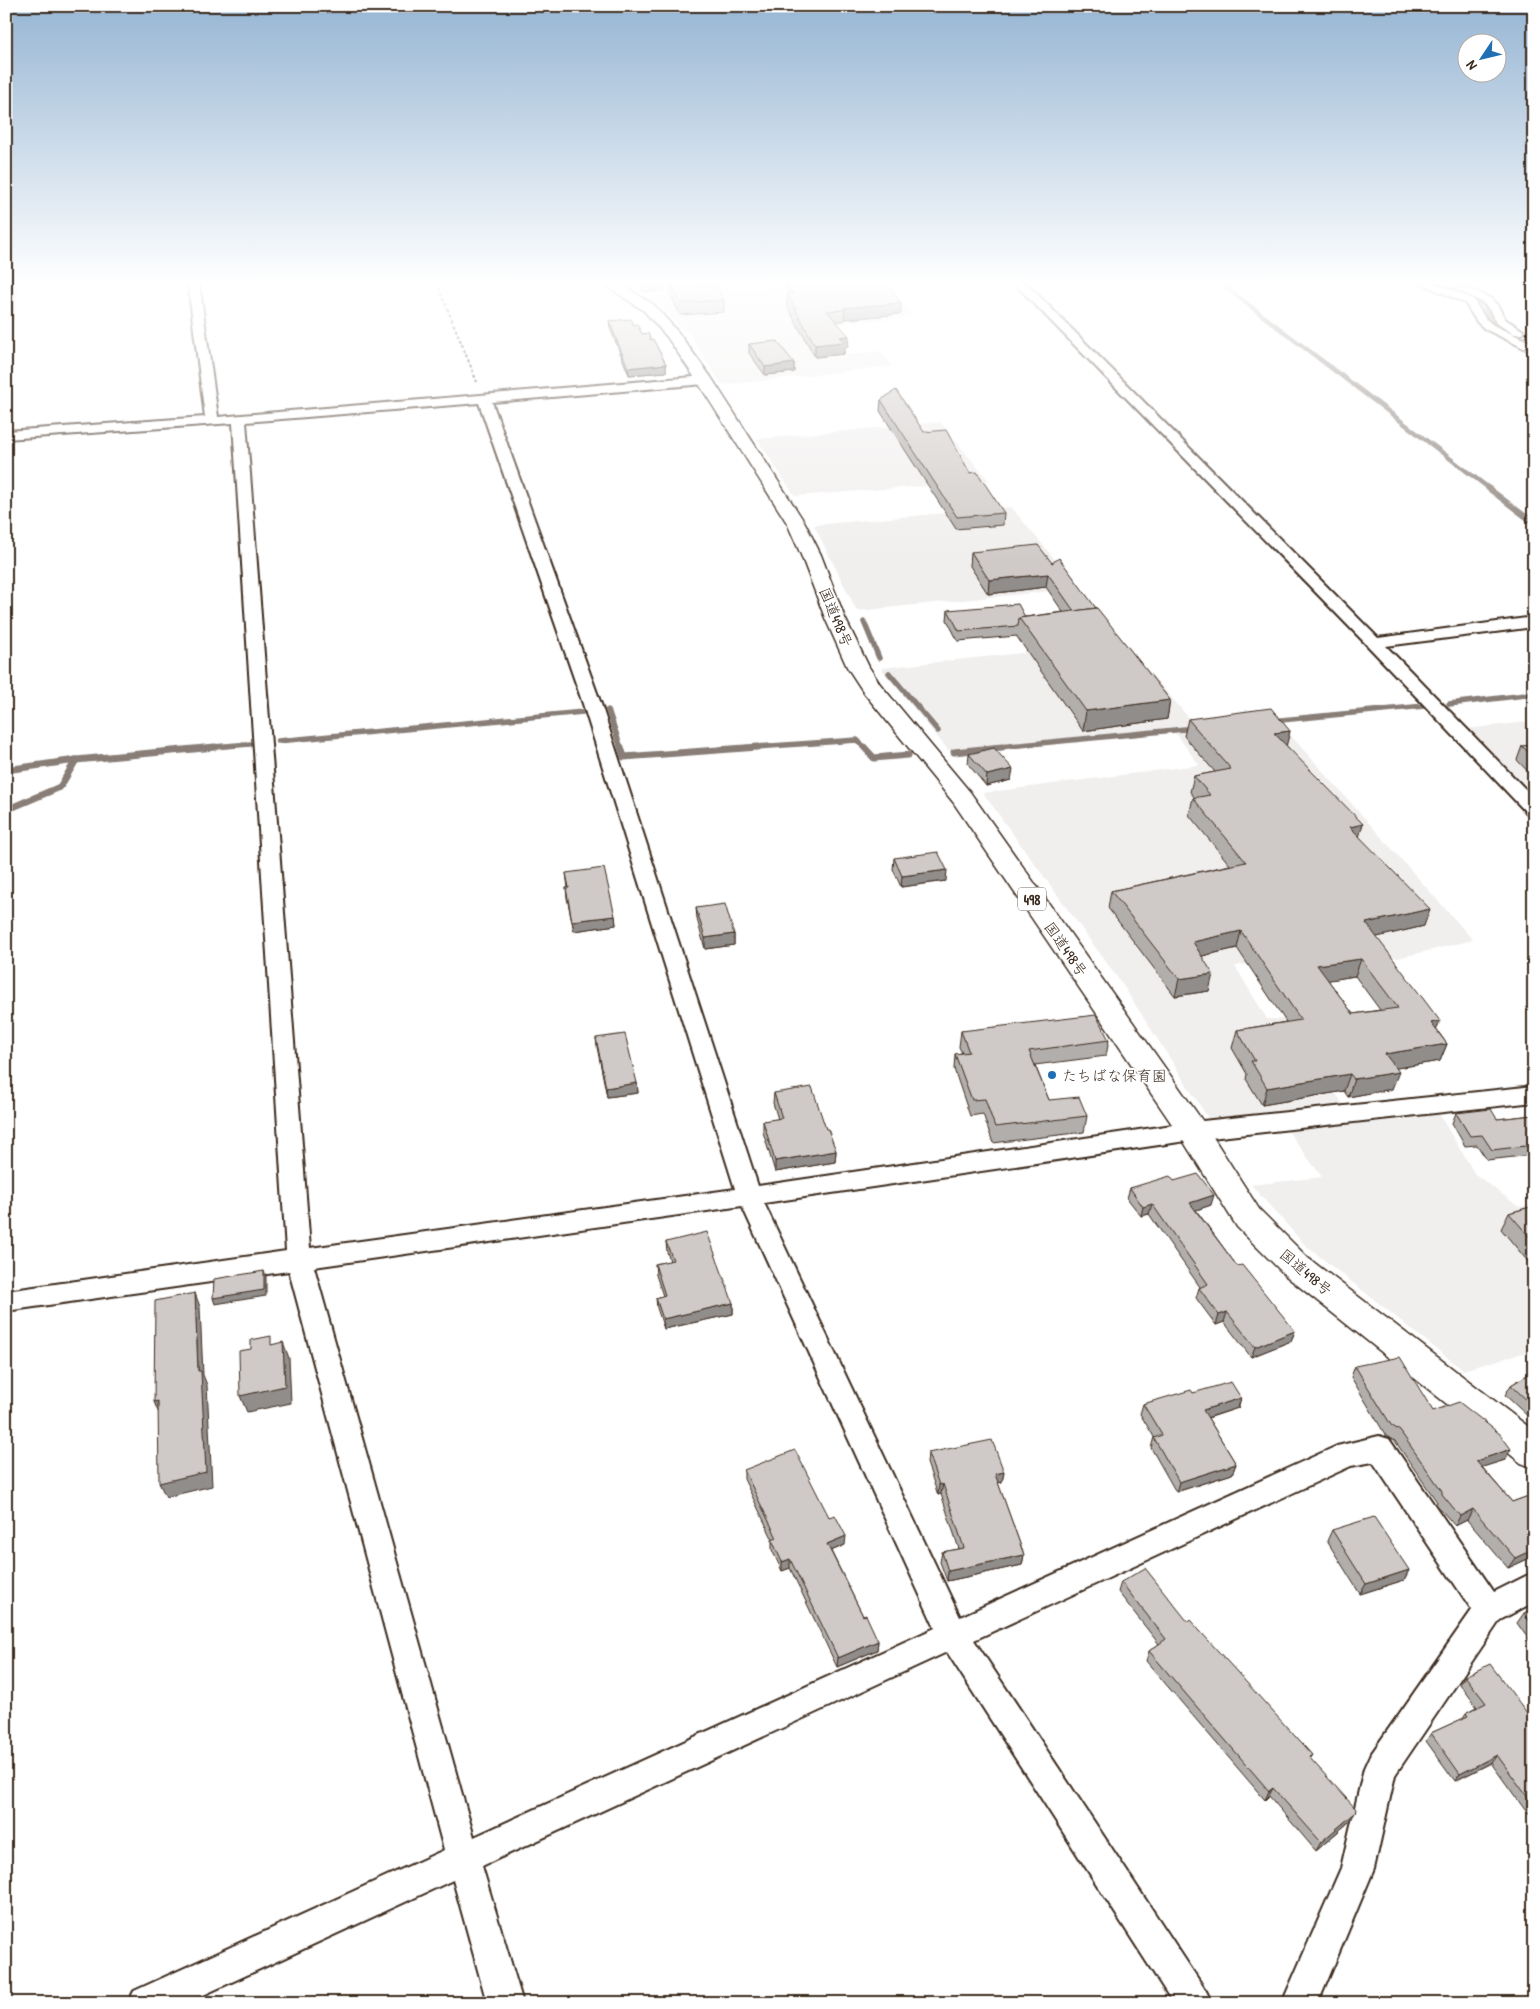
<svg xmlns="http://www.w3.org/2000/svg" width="1540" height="2009" font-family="'Patrick Hand','Klee One',sans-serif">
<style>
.built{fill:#f1efee}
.water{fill:#bcb6b3;stroke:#887e77}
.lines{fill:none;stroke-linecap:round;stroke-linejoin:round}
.stream-far2{stroke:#887e77;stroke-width:4.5}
.stream-far1{stroke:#887e77;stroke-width:5.5}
.stream{stroke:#887e77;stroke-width:7}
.minor-casing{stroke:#3b2a1e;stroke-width:4}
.trunk-casing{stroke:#3b2a1e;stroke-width:3}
.path{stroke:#3b2a1e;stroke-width:2;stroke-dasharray:3 2.5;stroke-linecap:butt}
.minor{fill:#fff;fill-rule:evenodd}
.trunk{fill:#fff;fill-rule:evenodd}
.wall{fill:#b2aeab;stroke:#3b2a1e;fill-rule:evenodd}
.shaded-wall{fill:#918d8b;stroke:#3b2a1e}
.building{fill:#cfcac7;stroke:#3b2a1e;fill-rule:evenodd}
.poi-dot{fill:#1f6fb2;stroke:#fff;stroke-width:2}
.labels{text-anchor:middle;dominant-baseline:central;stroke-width:4;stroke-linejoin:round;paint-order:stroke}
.shield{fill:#fff;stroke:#766a62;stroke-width:1}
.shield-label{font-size:14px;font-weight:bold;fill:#3b2a1e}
.street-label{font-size:15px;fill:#3b2a1e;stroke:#fff}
.poi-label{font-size:15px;fill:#3b2a1e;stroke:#fff;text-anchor:start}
</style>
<rect width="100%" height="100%" fill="#fff"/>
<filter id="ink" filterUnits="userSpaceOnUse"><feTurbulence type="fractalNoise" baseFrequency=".02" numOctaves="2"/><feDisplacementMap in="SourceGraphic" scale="10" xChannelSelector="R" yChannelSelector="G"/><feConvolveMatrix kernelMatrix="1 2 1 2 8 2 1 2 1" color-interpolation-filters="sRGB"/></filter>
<g filter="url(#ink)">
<g class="built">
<polygon points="805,283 889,283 914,317 801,327 824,358 880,351 892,366 722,385 691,336 647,297"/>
<polygon points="940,422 989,481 795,496 757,439"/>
<polygon points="1011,507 1079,588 857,611 814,525"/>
<polygon points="1124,642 1195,725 948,750 881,668"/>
<polygon points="1278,721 1473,940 1398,958 1350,948 1235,966 1267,1019 1283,1019 1346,1108 1210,1121 1122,984 983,793 1199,765 1175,732"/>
<polygon points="1534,721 1534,788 1520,789 1466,729"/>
<polygon points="1439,1114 1475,1174 1519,1207 1534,1204 1534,1350 1463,1370 1305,1245 1251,1185 1322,1177 1288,1131"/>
</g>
<polygon class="water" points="9,283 18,283 6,368 6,304"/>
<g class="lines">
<g class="stream-far2">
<polyline points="1220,283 1490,489"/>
<polyline points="1437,283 1483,304 1490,321 1534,343"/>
</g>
<g class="stream-far1">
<polyline points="1488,488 1534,523"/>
<polyline points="864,622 879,658"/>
<polyline points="889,673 938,731"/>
<polyline points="1449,704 1534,694"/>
<polyline points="608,710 621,748"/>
<polyline points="1271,721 1424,706"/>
<polyline points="278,741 583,712"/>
<polyline points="201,748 250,744"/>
<polyline points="741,748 857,740 865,748"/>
<polyline points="989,748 1195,728"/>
</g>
<g class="stream">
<polyline points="621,747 624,757 758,747"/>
<polyline points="864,747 874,758 908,755"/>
<polyline points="954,752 1002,747"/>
<polyline points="6,770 76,760 215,747"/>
<polyline points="6,810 60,787 76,760"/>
</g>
<g class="minor-casing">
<g id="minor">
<path d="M188,283h11l19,134 487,-41 6,4 -6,4 -213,18 109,302 157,482 435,-64 341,-36v16l-341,38 -429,63 196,414 377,-171 42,-10 10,3 105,153 40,-20v30l-34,18 -105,155 -21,94 -56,134h-36l59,-135 23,-100 5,-11 103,-147 -99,-148 -22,4 -377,174 232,351 6,12h-39l-226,-351 -465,214 41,137h-36l-34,-123 -267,123h-58l6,-12 310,-141 -155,-579 -283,40v-20l280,-40 -53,-828 -227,16v-8l199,-14zM479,403l104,301 152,485 -425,59 -64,-826zM742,1206l193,422 -461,209 -160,-570z"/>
<polygon points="1014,283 1026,283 1378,638 1534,617 1534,627 1386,646 1534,798 1534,814 1527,813 1368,646"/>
<polygon points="1421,283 1436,283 1473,299 1485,318 1493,325 1534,344 1534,353 1485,329 1477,322 1465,303"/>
<polygon points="1463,286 1490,298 1498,306 1505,319 1522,330 1524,332 1522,334 1514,334 1496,323 1489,309 1482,302 1459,291 1457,289 1459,287"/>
</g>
</g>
<g class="trunk-casing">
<polygon id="trunk" points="602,283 619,283 654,305 677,331 711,377 805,523 821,555 845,618 869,667 880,684 970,792 1204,1123 1259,1209 1308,1258 1534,1431 1534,1468 1521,1463 1286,1276 1237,1227 1182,1139 953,802 864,693 847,667 825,618 801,555 787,523 697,381 667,337 644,311"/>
</g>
<polyline class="path" points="437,283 477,382"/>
<use href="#minor" class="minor"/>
<use href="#trunk" class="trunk"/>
</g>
<g class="wall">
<polygon points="641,283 664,283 665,291 643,292"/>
<polygon points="670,283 724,300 724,312 680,315 671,295"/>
<polygon points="787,284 901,314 844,319 844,321 836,321 848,347 844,348 844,354 815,357 787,306"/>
<polygon points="609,321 634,325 642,334 651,340 666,364 666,372 629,375 610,328"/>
<polygon points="749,344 794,363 794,372 765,375 749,353"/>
<polygon points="881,400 924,432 970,473 1004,513 1003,525 956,529 880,411"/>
<polygon points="971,552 1052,563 1096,608 1170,700 1167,719 1083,731 1017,637 1017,636 958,641 947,620 948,610 1025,617 1063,612 1046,587 988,594 970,566"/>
<polygon points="1532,652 1534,652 1534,666 1528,662"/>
<path d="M1188,719l102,12 -4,14 73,91 65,90 -48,11 61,93 10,14 -7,17 -44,7 -4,21 -44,8 -4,-6 -82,14 -16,-26 1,-5 -15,-26 5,-18 49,-8 -49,-74 -35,8 7,35 -34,5 -67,-88 3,-17 119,-26 -41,-50 4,-17h2l-5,-6 4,-16 21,-4 -31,-36zM1355,976l25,34 -27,4 -25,-34z"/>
<polygon points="1534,745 1534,778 1517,760 1522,746"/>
<polygon points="969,754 1011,780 986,786 968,764"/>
<polygon points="894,858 946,881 901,887 893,869"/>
<polygon points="566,873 615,916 616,925 574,931 567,898 566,888 568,888"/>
<polygon points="696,908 734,934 734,945 705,949 697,919"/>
<polygon points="961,1031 1109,1040 1106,1056 1035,1065 1049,1100 1087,1116 1084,1132 993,1143 983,1114 970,1116 954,1069 955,1054 962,1053 959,1047"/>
<polygon points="596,1038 637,1083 638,1093 607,1097 597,1047"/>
<polygon points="774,1093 826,1129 836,1151 835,1162 775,1172 763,1132 763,1121 778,1119 773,1103"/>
<polygon points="1456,1113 1497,1119 1534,1115 1534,1157 1532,1155 1487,1160 1477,1145 1465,1146 1452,1123"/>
<polygon points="1174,1181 1211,1205 1196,1210 1237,1266 1295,1331 1291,1341 1251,1357 1224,1322 1216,1325 1196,1298 1199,1288 1200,1287 1149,1214 1141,1216 1127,1198 1130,1188"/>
<polygon points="1534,1206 1534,1261 1530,1264 1501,1229 1509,1213"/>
<polygon points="666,1242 733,1303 733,1314 664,1329 657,1308 656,1298 663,1296 656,1275 655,1264 670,1261 667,1252"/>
<polygon points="1355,1366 1433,1411 1505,1460 1482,1467 1512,1502 1534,1494 1534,1556 1508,1568 1467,1520 1455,1526 1436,1504 1437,1502 1395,1441 1386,1436 1351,1377"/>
<polygon points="1534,1371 1534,1422 1505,1395 1511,1385"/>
<polygon points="1193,1393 1241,1398 1238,1408 1208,1418 1236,1464 1232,1474 1176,1492 1151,1448 1154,1437 1140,1414 1143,1404"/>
<polygon points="928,1453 1004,1472 1002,1482 998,1483 1024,1555 1022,1565 947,1581 940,1562 942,1552 959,1549 941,1494 938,1495 927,1463"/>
<polygon points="744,1470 829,1517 845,1545 831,1551 863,1616 878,1641 877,1650 837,1667 790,1568 782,1571 772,1550 772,1540 773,1540 744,1479"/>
<polygon points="1332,1530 1409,1570 1404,1580 1360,1594 1327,1541"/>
<polygon points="1121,1582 1188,1622 1312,1755 1310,1758 1350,1821 1316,1851 1269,1796 1265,1800 1146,1661 1149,1651 1159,1644 1118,1592"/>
<polygon points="1534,1609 1534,1647 1517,1623 1524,1613"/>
<polygon points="1465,1676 1534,1722 1534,1812 1528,1814 1491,1763 1455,1781 1426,1741 1431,1733 1462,1719 1466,1713 1477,1707 1460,1684"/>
</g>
<g class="shaded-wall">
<polygon points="901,303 901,314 844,319 845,310 844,308"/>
<polygon points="849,336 848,347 844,348 844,354 815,357 815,345 840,337"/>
<polygon points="794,363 794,372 765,375 765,367"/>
<polygon points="666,364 666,372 629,375 628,368"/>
<polygon points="1048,574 1046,587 988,594 989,580"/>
<polygon points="1170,700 1167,719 1083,731 1086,711"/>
<polygon points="1290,731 1286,747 1274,733"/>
<polygon points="1013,769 1011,780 986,786 987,775"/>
<polygon points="1363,824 1358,841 1350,827"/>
<polygon points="947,870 946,881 901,887 902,876"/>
<polygon points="1430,909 1424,926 1360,941 1366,923"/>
<polygon points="615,916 616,925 574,931 572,921"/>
<polygon points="1241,931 1237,948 1189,959 1193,942"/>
<polygon points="734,934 734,945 705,949 705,938"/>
<polygon points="1361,959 1355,976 1312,983 1317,965"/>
<polygon points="1213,974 1209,991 1175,996 1179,979"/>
<polygon points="1440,1021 1433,1039 1431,1023"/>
<polygon points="1447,1044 1440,1061 1379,1071 1385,1054"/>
<polygon points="1399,1072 1392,1089 1348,1097 1354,1079"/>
<polygon points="1350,1074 1344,1091 1262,1105 1267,1088"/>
<polygon points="637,1083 638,1093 607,1097 606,1088"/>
<polygon points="836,1151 835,1162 775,1172 775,1161"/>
<polygon points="1214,1195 1211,1205 1188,1213 1190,1203"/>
<polygon points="1152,1204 1149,1214 1141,1216 1143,1207"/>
<polygon points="1534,1256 1534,1261 1530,1264"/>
<polygon points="264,1271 266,1276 266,1296 215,1304 213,1298"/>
<polygon points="195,1293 200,1307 203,1375 207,1385 212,1486 166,1497 159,1483 198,1371"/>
<polygon points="733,1303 733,1314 664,1329 663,1319"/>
<polygon points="1227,1312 1224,1322 1216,1325 1219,1315"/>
<polygon points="1295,1331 1291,1341 1251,1357 1255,1347"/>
<polygon points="283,1342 289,1358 291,1403 247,1412 240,1396"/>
<polygon points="1241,1398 1238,1408 1200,1420 1203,1410"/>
<polygon points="158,1401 160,1416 154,1402"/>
<polygon points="1511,1449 1505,1460 1470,1471 1476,1461"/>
<polygon points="1236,1464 1232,1474 1176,1492 1179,1482"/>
<polygon points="1004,1472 1002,1482 993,1484 995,1474"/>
<polygon points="943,1484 941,1494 938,1495 939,1485"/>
<polygon points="1473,1509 1467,1520 1455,1526 1460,1516"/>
<polygon points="846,1536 845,1545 826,1553 827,1544"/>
<polygon points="1534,1549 1534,1556 1508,1568 1515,1558"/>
<polygon points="1024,1555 1022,1565 947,1581 948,1571"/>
<polygon points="790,1559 790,1568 782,1571 782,1562"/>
<polygon points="1409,1570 1404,1580 1360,1594 1366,1584"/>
<polygon points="878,1641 877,1650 837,1667 838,1658"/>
<polygon points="1497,1755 1491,1763 1455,1781 1460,1774"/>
<polygon points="1273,1788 1269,1796 1265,1800 1269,1791"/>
<polygon points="1534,1808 1534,1812 1528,1814"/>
<polygon points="1355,1813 1350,1821 1316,1851 1321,1842"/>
</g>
<g class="building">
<polygon points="642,283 664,283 665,285 643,286"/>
<polygon points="671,283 716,283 724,300 680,303"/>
<polygon points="802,283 887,283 901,303 844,308 845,310 827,311 849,336 840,337 844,342 815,345 787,294 793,294 787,284"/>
<polygon points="631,319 634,325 637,324 642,334 648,333 651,340 653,339 666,364 628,368 609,321"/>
<polygon points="777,341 794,363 765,367 749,344"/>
<polygon points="896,390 924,432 946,430 970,473 977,472 1004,513 957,517 881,400"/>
<polygon points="1038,545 1052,563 1059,558 1096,608 1074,611 1048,574 989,580 971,552"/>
<polygon points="1018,604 1025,617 1019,618 1018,626 959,631 948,610"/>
<polygon points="1097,608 1170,700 1086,711 1019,618"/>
<path d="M1271,708l19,23 -16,2 89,91 -13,3 80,82 -64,14 74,98 -9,2 16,21 -62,10 14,18 -45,7 -4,-5 -83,14 -16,-27h4l-18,-31 64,-10 -60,-89 -48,11 20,32 -34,5 -68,-88 135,-29 -53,-64 17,-3 -16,-19 37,-7 -43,-50zM1361,959l37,49 -45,6 -36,-49z"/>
<polygon points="1534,745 1534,758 1522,746"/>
<polygon points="994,748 1013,769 987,775 969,754"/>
<polygon points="938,852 947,870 902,876 894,858"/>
<polygon points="604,868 615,916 572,921 566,888 569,888 566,873"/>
<polygon points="725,904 734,934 705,938 696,908"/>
<polygon points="1096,1015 1109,1040 1029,1051 1049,1100 1079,1097 1087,1116 995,1127 985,1099 972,1100 955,1054 969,1052 961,1031"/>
<polygon points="625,1034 637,1083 606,1088 596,1038"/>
<polygon points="812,1087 826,1129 828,1129 836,1151 775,1161 763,1121 782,1118 774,1093"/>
<polygon points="1491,1109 1497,1119 1534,1115 1534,1145 1492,1150 1482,1135 1470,1136 1456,1113"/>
<polygon points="1198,1174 1214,1195 1190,1203 1237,1266 1242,1265 1295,1331 1255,1347 1227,1312 1219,1315 1199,1288 1208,1284 1152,1204 1143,1207 1130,1188 1170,1176 1174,1181"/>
<polygon points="1534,1206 1534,1242 1509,1213"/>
<polygon points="707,1232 733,1303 663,1319 656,1298 665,1295 655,1264 673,1260 666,1242"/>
<polygon points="264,1271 264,1290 213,1298 214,1279"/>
<polygon points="195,1293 198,1371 201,1371 206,1472 159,1483 158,1401 154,1402 155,1301"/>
<polygon points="271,1336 271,1345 283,1342 285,1386 240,1396 239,1351 251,1349 251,1340"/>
<polygon points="1400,1357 1433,1411 1459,1402 1500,1434 1511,1449 1476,1461 1512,1502 1534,1494 1534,1549 1515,1558 1473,1509 1460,1516 1442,1494 1442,1491 1400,1431 1391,1425 1355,1366"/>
<polygon points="1534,1371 1534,1407 1511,1385"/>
<polygon points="1231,1382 1241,1398 1203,1410 1236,1464 1179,1482 1154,1438 1162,1435 1143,1404 1191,1390 1193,1393"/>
<polygon points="992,1440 1004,1472 995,1474 1024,1555 948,1571 942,1552 964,1548 943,1484 939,1485 928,1453"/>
<polygon points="795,1450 829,1517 835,1515 846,1536 827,1544 863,1616 866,1615 878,1641 838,1658 790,1559 782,1562 772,1540 777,1538 744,1470"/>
<polygon points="1374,1517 1409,1570 1366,1584 1332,1530"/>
<polygon points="1145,1568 1188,1622 1190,1620 1312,1755 1309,1757 1356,1809 1355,1813 1321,1842 1273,1788 1269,1791 1149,1651 1166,1639 1121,1582"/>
<polygon points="1534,1609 1534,1627 1524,1613"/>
<polygon points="1490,1664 1534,1722 1534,1806 1497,1755 1460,1774 1431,1733 1468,1716 1466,1713 1486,1703 1465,1676"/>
<polygon points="570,1998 571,2003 560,2003"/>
</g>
</g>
<linearGradient id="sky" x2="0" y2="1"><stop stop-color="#96b5d3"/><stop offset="0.5" stop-color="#fff"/><stop offset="1" stop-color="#fff" stop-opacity="0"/></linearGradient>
<rect width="1540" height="565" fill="url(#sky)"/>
<circle class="poi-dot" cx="1052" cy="1075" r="5"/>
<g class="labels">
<rect class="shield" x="1018" y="887.5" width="28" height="23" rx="4"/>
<g class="shield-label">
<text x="1032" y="899">498</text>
</g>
<g class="street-label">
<text transform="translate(836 617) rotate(67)">国道498号</text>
<text transform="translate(1066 949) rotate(55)">国道498号</text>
<text transform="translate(1306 1272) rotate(40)">国道498号</text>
</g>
<g class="poi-label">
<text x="1062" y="1075">たちばな保育園</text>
</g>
</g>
<rect width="1540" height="2009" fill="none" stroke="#fff" stroke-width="25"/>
<rect x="12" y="12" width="1515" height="1984" fill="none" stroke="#3b2a1e" stroke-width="2" filter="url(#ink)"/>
<g transform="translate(1482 58) rotate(235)"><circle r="24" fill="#ffffff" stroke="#b1aaa5"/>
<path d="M0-4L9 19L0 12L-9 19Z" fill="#1f6fb2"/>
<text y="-8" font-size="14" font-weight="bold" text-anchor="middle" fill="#3b2a1e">N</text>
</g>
</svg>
